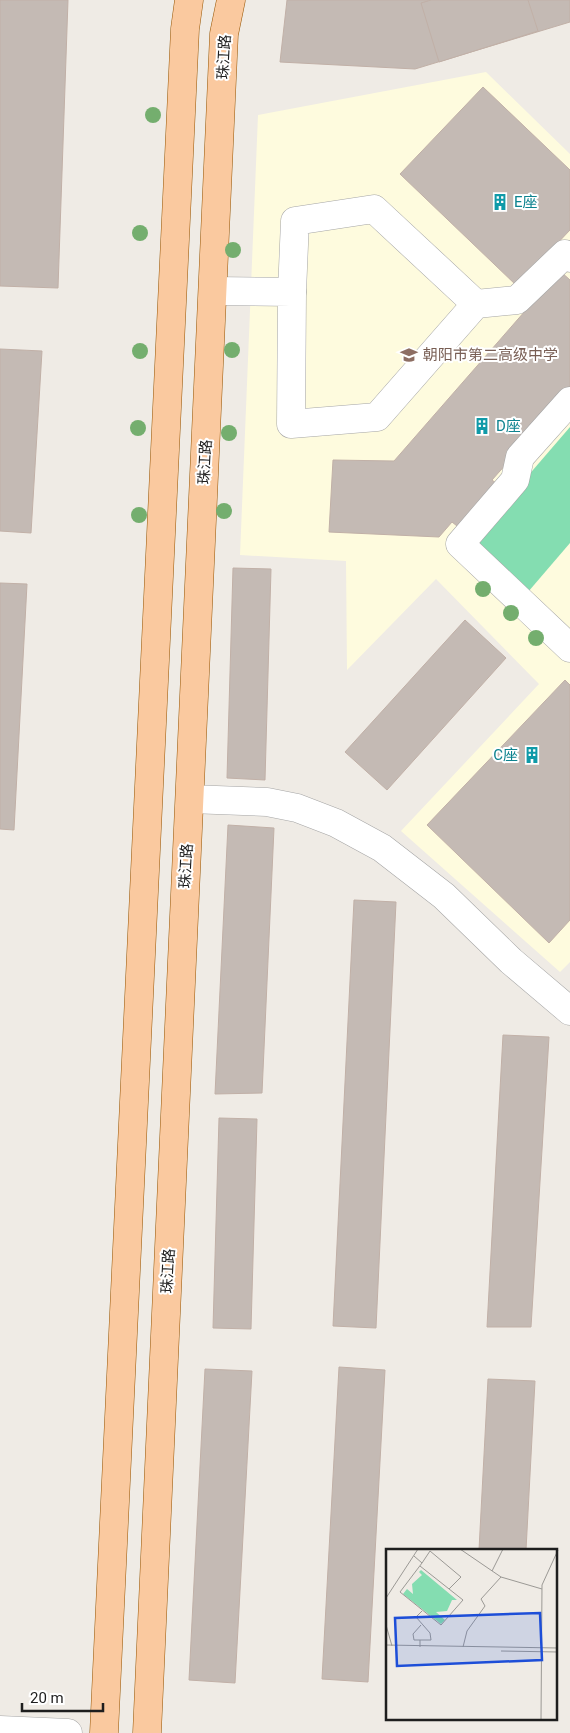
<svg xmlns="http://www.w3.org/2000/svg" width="570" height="1733" font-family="Roboto,'Noto Sans SC',sans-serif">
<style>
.education{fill:#fefbde}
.pitch{fill:#84ddb1}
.building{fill:#c4bab4;stroke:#c1b0a7}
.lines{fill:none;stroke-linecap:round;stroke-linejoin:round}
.minor-casing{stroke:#a5a5a5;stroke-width:29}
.major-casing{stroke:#965503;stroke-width:29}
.minor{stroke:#fff;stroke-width:28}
.major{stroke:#fac99f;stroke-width:28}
.tree{fill:#74ae6e}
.labels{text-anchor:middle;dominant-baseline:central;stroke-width:4;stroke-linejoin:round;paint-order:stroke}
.street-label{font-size:15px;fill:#1e1e1e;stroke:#fff}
.culture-label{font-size:15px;fill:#0d838f;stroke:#fff;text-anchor:start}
.education-label{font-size:15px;fill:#785e54;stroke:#fff;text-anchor:start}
.inset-road{fill:none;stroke:#9b9995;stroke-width:1}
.view{fill:#1d4ed8;fill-opacity:0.15;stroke:#1d4ed8;stroke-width:2.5}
.inset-edge{fill:none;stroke:#1e1e1e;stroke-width:2.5}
</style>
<rect width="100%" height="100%" fill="#efebe5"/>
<polygon class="education" points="486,72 570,154 570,962 560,972 401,831 539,684 436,579 347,670 346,561 240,555 258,115"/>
<polygon class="pitch" points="570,427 570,543 528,592 471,542"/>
<g class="building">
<polygon points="0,0 68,0 58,288 0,286"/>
<polygon points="287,0 570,0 570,22 415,69 280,62"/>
<polygon points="431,0 528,0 538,31 439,62 421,3"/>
<polygon points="483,87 570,170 570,230 517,286 400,174"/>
<polygon points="560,271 570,280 570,392 492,480 501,487 462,530 452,522 439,537 329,532 333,460 394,461"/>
<polygon points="0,349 42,351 31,533 0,531"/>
<polygon points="233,568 271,569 265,780 227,778"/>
<polygon points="0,583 27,584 14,830 0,829"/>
<polygon points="465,620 506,658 387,790 345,752"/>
<polygon points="565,680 570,685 570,920 549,943 427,825"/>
<polygon points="228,825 274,828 262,1093 215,1094"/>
<polygon points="354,900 396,902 376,1328 333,1326"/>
<polygon points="503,1035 549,1037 531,1327 487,1327"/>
<polygon points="219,1118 257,1119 251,1329 213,1328"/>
<polygon points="339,1367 385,1370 368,1682 322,1679"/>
<polygon points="205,1369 252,1371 235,1683 189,1680"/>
<polygon points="488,1379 535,1381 526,1550 479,1550"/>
</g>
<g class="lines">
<g class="minor-casing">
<g id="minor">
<polyline points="213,291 292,292 291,424 377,417 476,304 517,300 565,254 570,258"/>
<polyline points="292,292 295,221 374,209 476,304"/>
<polyline points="570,401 520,457 515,480 460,544 570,648"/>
<polyline points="190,799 267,802 297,808 336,823 382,848 444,896 511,961 570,1011"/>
<polyline points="0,1730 68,1733"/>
</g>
</g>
<g class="major-casing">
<g id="major">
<polyline points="104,1733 185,29 189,0"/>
<polyline points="147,1733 224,34 231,0"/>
</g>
</g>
<use href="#minor" class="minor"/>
<use href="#major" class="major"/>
</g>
<g class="tree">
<circle cx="153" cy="115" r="8"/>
<circle cx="140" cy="233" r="8"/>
<circle cx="233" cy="250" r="8"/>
<circle cx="232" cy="350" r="8"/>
<circle cx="140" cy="351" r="8"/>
<circle cx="138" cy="428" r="8"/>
<circle cx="229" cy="433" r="8"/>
<circle cx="224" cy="511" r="8"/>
<circle cx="139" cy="515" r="8"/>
<circle cx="483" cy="589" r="8"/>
<circle cx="511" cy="613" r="8"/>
<circle cx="536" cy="638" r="8"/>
</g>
<defs>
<g id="building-bare" transform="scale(1.35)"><path d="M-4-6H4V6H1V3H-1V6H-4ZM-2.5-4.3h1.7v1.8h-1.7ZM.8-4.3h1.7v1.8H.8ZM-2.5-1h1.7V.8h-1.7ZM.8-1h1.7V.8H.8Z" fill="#0f9aa8" stroke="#fff" stroke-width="2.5" paint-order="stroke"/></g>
<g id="school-bare" transform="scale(1.35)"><path d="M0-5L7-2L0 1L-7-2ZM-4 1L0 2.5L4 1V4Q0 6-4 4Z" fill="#8d6e63" stroke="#fff" stroke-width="2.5" paint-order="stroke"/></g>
</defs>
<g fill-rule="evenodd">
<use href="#building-bare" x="500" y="202"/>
<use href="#school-bare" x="409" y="355"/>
<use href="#building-bare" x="482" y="426"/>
<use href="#building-bare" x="532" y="755"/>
</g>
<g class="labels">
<g class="street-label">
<text transform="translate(224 57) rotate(-87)">珠江路</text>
<text transform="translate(205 462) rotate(-87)">珠江路</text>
<text transform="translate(186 866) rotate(-87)">珠江路</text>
<text transform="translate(168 1271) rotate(-87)">珠江路</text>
</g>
<g class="culture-label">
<text x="514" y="202">E座</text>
<text x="496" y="426">D座</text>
<text x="518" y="755" text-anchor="end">C座</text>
</g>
<g class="education-label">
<text x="423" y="355">朝阳市第二高级中学</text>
</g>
</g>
<g transform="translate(386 1549)">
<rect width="171" height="171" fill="#efebe5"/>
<path d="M35,21l36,30h-5l-5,11 -11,1 9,8 -4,4 -38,-30 4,-5 6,5 -1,-10 10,-9 -3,-3z" fill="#84ddb1"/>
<path class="inset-road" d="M74,0l41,28 41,12M28,7l8,7 -22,29 41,33 22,-25 -43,-34M36,14l8,-12 31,26 -12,12M106,22l11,-22M0,49l32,-49M0,76l6,21M34,91h-6l-1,-6 8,-9M0,96l172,3M34,98v-7h11l-1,-7 -14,-16 6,-6M77,98l4,-16 18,-25 -4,-7 20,-22M115,102l57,1M155,171l1,-135 16,-35"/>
<path class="view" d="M154,64l2,47 -145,6 -2,-48z"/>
<rect width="171" height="171" class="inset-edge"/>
</g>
<path d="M22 1703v8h81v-8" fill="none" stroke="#1e1e1e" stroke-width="2.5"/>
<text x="30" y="1703" font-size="15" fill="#1e1e1e" stroke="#ffffff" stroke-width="4" paint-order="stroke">20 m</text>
</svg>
